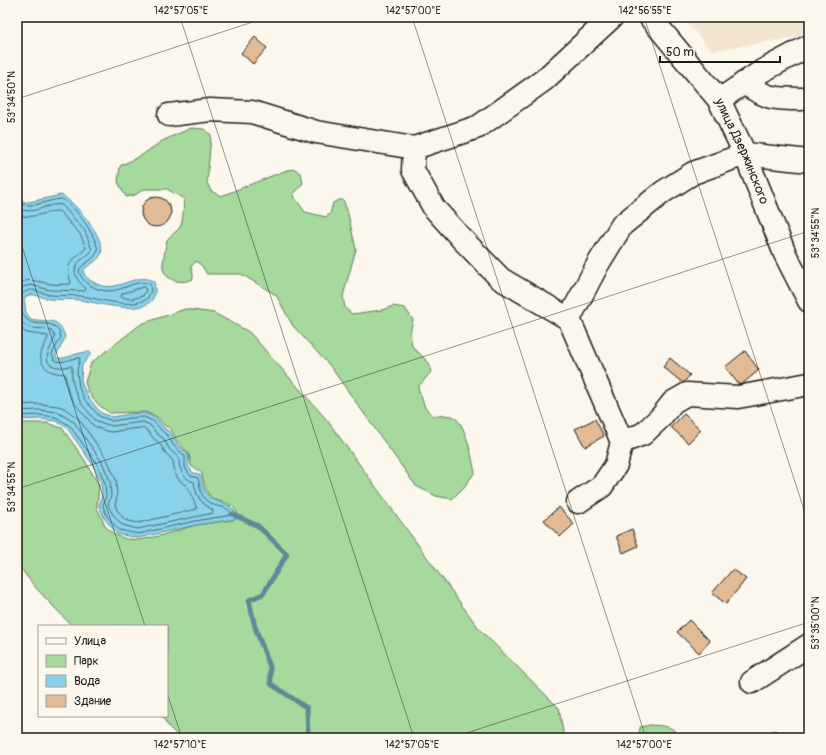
<svg xmlns="http://www.w3.org/2000/svg" width="826" height="755" font-family="Pangolin,sans-serif">
<style>
.built{fill:#f4e5d1}
.green{fill:#a6d99c;stroke:#617a5c}
.water{fill:#89d3ea;stroke:#5d8a98}
.lines{fill:none;stroke-linecap:round;stroke-linejoin:round}
.shore{stroke:#48656e;stroke-width:1}
.stream{stroke:#5d8a98;stroke-width:5}
.building{fill:#e2ba93;stroke:#1c1c1c}
.minor-casing{stroke:#1c1c1c;stroke-width:25}
.minor{stroke:#fbf7ec;stroke-width:22}
.ticks{fill:none;stroke:#1c1c1c;stroke-width:1;stroke-opacity:0.45}
.labels{text-anchor:middle;dominant-baseline:central;stroke-width:4;stroke-linejoin:round;paint-order:stroke}
.street-label{font-size:13px;fill:#1c1c1c;stroke:#fbf7ec}
.neatline{fill:none;stroke:#1c1c1c;stroke-width:1.5}
.ticks-label{font-size:10px;text-anchor:middle;fill:#1c1c1c}
</style>
<rect width="100%" height="100%" fill="#fbf7ec"/>
<filter id="ink" filterUnits="userSpaceOnUse"><feTurbulence type="fractalNoise" baseFrequency=".025" numOctaves="2"/><feDisplacementMap in="SourceGraphic" scale="8" xChannelSelector="R" yChannelSelector="G"/><feConvolveMatrix kernelMatrix="1 2 1 2 8 2 1 2 1" color-interpolation-filters="sRGB"/></filter>
<g filter="url(#ink)">
<polygon class="built" points="682,17 809,17 809,35 712,51"/>
<g class="green">
<path d="M191,128l13,1 7,6 -4,48 4,8 10,5 66,-26 8,-1 6,5 2,9 -9,11 1,4 10,14 21,5 4,-3 3,-11 6,-3h4l4,10 9,39 -13,47 2,12 7,6 30,-4 11,-4 12,2 8,12 -3,13 2,13 17,17 2,9 -13,15 7,21 9,8c5,0 13,-1 18,0 14,5 20,43 23,56l-11,15 -12,12 -16,-3 -20,-10 -86,-120 -37,-40 -17,-31 -35,-21h-34l-5,-8 -6,-5 -5,6 2,7v5c-11,5 -27,3 -30,-11 -1,-4 3,-23 4,-28 3,-5 10,-8 13,-13 4,-7 3,-20 4,-28l-17,-10h-23l-9,6 -9,2 -8,-15 2,-16 22,-11 20,-14z"/>
<path d="M185,309l29,4 35,19 78,88 153,210 79,78 5,30h-384l-11,-11 -7,-11h5v-90h-95l-36,-38 -19,-24v-141h30l15,5 22,31 15,26 -2,23 8,18 10,9 11,4 13,1 20,-4 37,-11 36,-5 4,-1 2,-4c-7,-18 -19,-9 -28,-19 -6,-6 -6,-17 -9,-24l-10,-6 -2,-12 -12,-13 -6,-12 -7,-4 -7,-8 -12,-5 -35,1 -10,-7 -6,-6 -6,-8 -3,-10 6,-19 50,-39z"/>
<path d="M650,725c13,1 23,0 31,13h-42l1,-11z"/>
<polygon points="774,730 783,733 791,738 762,738"/>
</g>
<path class="water" d="M61,195c13,6 46,44 40,59 -3,8 -13,10 -18,17 2,6 5,8 10,11 24,15 43,-13 61,0 10,41 -54,21 -74,18 -10,-1 -20,0 -31,-1 -8,-1 -19,-9 -25,0l2,14 5,6c16,4 29,-4 34,19l-9,18 1,2c10,2 21,-7 33,-6l1,2 -9,11 -1,15 2,7 5,10 13,16 12,4 16,-3 16,-1 11,5 8,10 7,5 6,11 11,10 1,4 -1,8 5,7c10,0 8,6 10,13 1,4 4,9 7,12l20,8 7,9 -1,4 -40,6 -58,13 -21,-4 -13,-16 -5,-12 3,-11 -1,-12 -8,-18 -26,-37 -11,-7 -17,-2 -22,1v-223l8,5h4z"/>
<g class="lines">
<g class="shore">
<path d="M17,202c15,8 29,-2 44,-3 15,7 34,36 37,51 -3,10 -14,12 -19,20 1,7 5,11 11,15 26,17 43,-9 60,-1l1,7 -4,8c-18,10 -46,0 -66,-3 -10,-1 -20,0 -30,-1 -8,-1 -17,-7 -24,-4 -7,3 -9,9 -7,15 8,33 34,4 41,31l-9,17 2,6c10,5 17,-3 26,-2l-3,13 2,17 6,12 14,16 13,5 18,-3 14,-1 9,4 8,9 7,6 6,10 11,10v12l6,8 7,2c2,8 2,18 10,24 7,6 21,3 24,13l-37,6 -57,13 -19,-4 -12,-14 -4,-10 3,-10 -1,-13 -8,-19 -27,-38 -14,-9 -17,-2 -22,1"/>
<path d="M17,208c17,9 29,-6 45,-3l23,26 7,19c-3,5 -8,7 -12,11 -10,9 -3,21 6,27l-1,3 -35,-1 -19,-5 -8,2 -6,6"/>
<path d="M17,214c14,7 28,-3 42,-3l21,23 6,14c-11,12 -23,13 -15,34l-1,2c-6,0 -13,1 -19,0 -13,-2 -22,-7 -34,0"/>
<polygon points="144,287 146,290 143,296 131,299 121,297 122,294"/>
<path d="M17,315c11,24 33,5 38,22 -3,10 -18,28 4,30 4,1 9,-1 13,-1v14l3,11 6,12 14,17 7,3 10,3 31,-4 7,3 7,9 7,5 5,10 10,9c0,11 3,20 15,24 2,14 7,22 19,28v3l-75,16 -16,-4 -10,-12 -4,-8 3,-9 -1,-15 -8,-19 -28,-40 -17,-10 -18,-2 -22,1"/>
<path d="M17,326l10,7 21,3c0,5 -3,7 -5,12 -5,9 -1,21 10,24 4,2 8,1 12,2l3,17 7,13 18,21 9,5 9,2 20,-3 11,-1 5,2 6,8 6,5 6,9 8,9 2,13 5,7 8,6 9,22 -59,14 -13,-3 -8,-10 -2,-5 2,-8 -1,-17 -9,-21 -29,-41 -14,-10 -6,-2 -19,-2 -22,1"/>
</g>
<polyline class="stream" points="232,514 258,526 287,554 263,594 249,600 255,627 270,667 271,684 307,708 308,738"/>
</g>
<g class="building">
<polygon points="255,37 267,48 253,64 241,53"/>
<circle cx="156" cy="212" r="15"/>
<polygon points="745,351 759,370 740,386 725,367"/>
<polygon points="670,358 690,375 683,383 663,367"/>
<polygon points="684,414 701,430 688,443 671,427"/>
<polygon points="595,419 604,436 585,447 575,429"/>
<polygon points="559,507 574,524 560,537 544,520"/>
<polygon points="632,529 638,546 623,553 616,536"/>
<polygon points="733,569 746,579 726,604 712,593"/>
<polygon points="689,620 710,641 699,653 677,632"/>
</g>
<g class="lines">
<g class="minor-casing">
<g id="minor">
<path id="s1" d="M650,17l69,83 26,54 40,100 24,47"/>
<path d="M744,83c24,16 30,16 58,16"/>
<polyline points="719,100 762,71 809,46"/>
<polyline points="169,115 210,110 252,112 316,132 414,148 478,127 544,80 612,17"/>
<polyline points="414,148 413,170 434,208 461,238 501,279 569,319 622,442 616,465 602,486 578,502"/>
<polyline points="569,319 598,264 622,225 663,192 693,173 745,154 809,161"/>
<polyline points="622,442 643,434 661,417 673,402 687,394 738,397 809,384"/>
<polyline points="752,682 809,645"/>
</g>
</g>
<use href="#minor" class="minor"/>
</g>
</g>
<path class="ticks" d="M180,17l234,721M412,17l234,721M644,17l165,508M17,99l251,-82M17,231l128,395M17,489l792,-258M167,693l15,45M451,738l358,-116"/>
<g class="labels">
<g class="street-label">
<text stroke="none"><textPath href="#s1" startOffset="164">улица Дзержинского</textPath></text>
</g>
</g>
<rect width="826" height="755" fill="none" stroke="#fbf7ec" stroke-width="44"/>
<rect x="38" y="625" width="130" height="92" fill="#fbf7ec" stroke="#a29f99"/>
<rect x="46" y="638" width="20" height="6" fill="#fbf7ec" stroke="#a29f99"/>
<text x="74" y="645" font-size="12" fill="#1c1c1c">Улица</text>
<rect x="46" y="655" width="20" height="12" fill="#a6d99c" stroke="#a29f99"/>
<text x="74" y="665" font-size="12" fill="#1c1c1c">Парк</text>
<rect x="46" y="675" width="20" height="12" fill="#89d3ea" stroke="#a29f99"/>
<text x="74" y="685" font-size="12" fill="#1c1c1c">Вода</text>
<rect x="46" y="695" width="20" height="12" fill="#e2ba93" stroke="#a29f99"/>
<text x="74" y="705" font-size="12" fill="#1c1c1c">Здание</text>
<path d="M660 56v6h120v-6" fill="none" stroke="#1c1c1c" stroke-width="2"/>
<text x="666" y="56" font-size="12" fill="#1c1c1c" stroke="#fbf7ec" stroke-width="3" paint-order="stroke">50 m</text>
<rect x="22" y="22" width="782" height="711" class="neatline"/>
<g class="ticks-label">
<text x="181" y="14">142°57'05"E</text>
<text x="413" y="14">142°57'00"E</text>
<text x="645" y="14">142°56'55"E</text>
<text transform="translate(11 97) rotate(-90)" y="4">53°34'50"N</text>
<text transform="translate(815 233) rotate(-90)" y="4">53°34'55"N</text>
<text transform="translate(11 487) rotate(-90)" y="4">53°34'55"N</text>
<text transform="translate(815 623) rotate(-90)" y="4">53°35'00"N</text>
<text x="180" y="748">142°57'10"E</text>
<text x="412" y="748">142°57'05"E</text>
<text x="644" y="748">142°57'00"E</text>
</g>
</svg>
